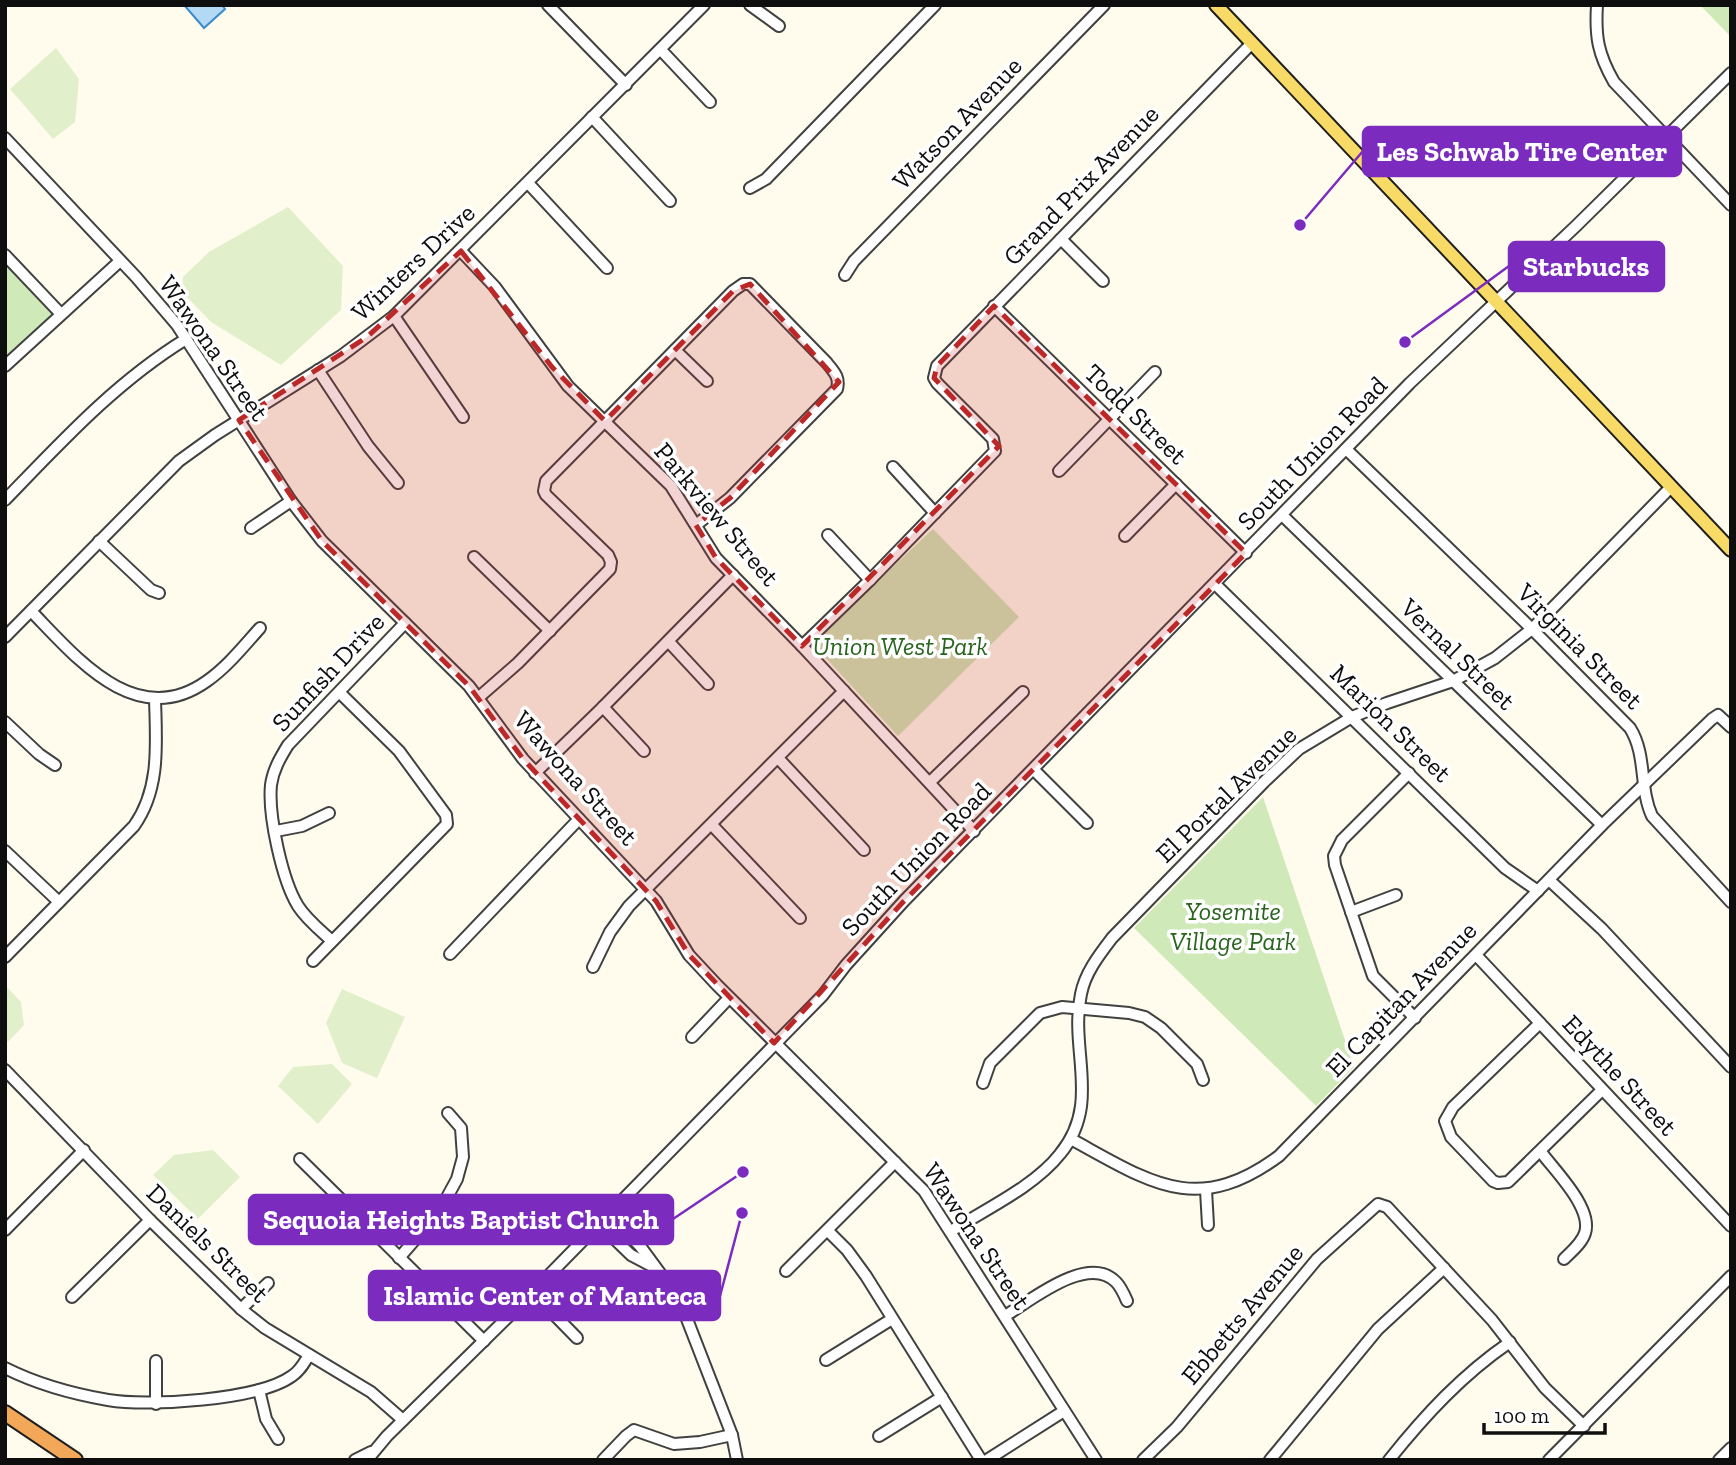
<svg xmlns="http://www.w3.org/2000/svg" width="1736" height="1465" font-family="'Zilla Slab',serif">
<style>
.green{fill:#cfe9b8}
.pitch{fill:#e1f0ca}
.water{fill:#b4d9f5;stroke:#3b8acc;stroke-width:2}
.lines{fill:none;stroke-linecap:round;stroke-linejoin:round}
.minor-casing{stroke:#414141;stroke-width:14}
.major-casing{stroke:#1f1f1f;stroke-width:16}
.highway-casing{stroke:#1f1f1f;stroke-width:18}
.minor{stroke:#fff;stroke-width:10}
.major{stroke:#f7db66;stroke-width:12}
.highway{stroke:#f3a758;stroke-width:14}
.marked{fill:#bc2827;fill-opacity:0.2;stroke:#bc2827;stroke-width:5;stroke-dasharray:14 9;stroke-linejoin:round}
.labels{text-anchor:middle;dominant-baseline:central;stroke-width:7;stroke-linejoin:round;paint-order:stroke}
.street-label{font-size:26px;fill:#0e0e0e;stroke:#fff}
.park-label{font-size:26px;font-style:italic;fill:#29651e;stroke:#fff}
.leader{fill:none;stroke:#7b2cbf;stroke-width:2.5}
.callout-dot{fill:#7b2cbf;stroke:#fff;stroke-width:2.5}
.callout{fill:#7b2cbf;stroke:#7b2cbf;stroke-width:2.5}
.callout-label{font-size:28px;text-anchor:middle;font-weight:bold;fill:#fff}
</style>
<rect width="100%" height="100%" fill="#fffcee"/>
<g class="green">
<polygon points="1700,5 1731,5 1731,37"/>
<polygon points="5,255 60,313 5,366"/>
<polygon points="933,529 1019,617 898,736 812,643"/>
<polygon points="1263,797 1354,1067 1316,1106 1134,928"/>
</g>
<g class="pitch">
<polygon points="56,48 79,79 75,122 53,139 10,89"/>
<polygon points="288,207 343,266 341,310 281,365 211,322 183,293 183,277 209,252"/>
<polygon points="5,985 21,1002 24,1025 8,1042 5,1039"/>
<polygon points="342,989 405,1017 377,1078 342,1063 326,1023"/>
<polygon points="332,1064 352,1084 318,1124 278,1086 293,1067"/>
<polygon points="213,1150 240,1177 198,1219 153,1175 174,1155"/>
</g>
<polygon class="water" points="184,5 222,5 225,9 204,28"/>
<g class="lines">
<g class="minor-casing">
<g id="minor">
<polyline points="548,5 626,85"/>
<polyline points="750,5 779,26"/>
<path d="M1597,5c-2,32 1,49 17,77l117,123"/>
<polyline points="661,50 710,102"/>
<polyline points="592,117 670,201"/>
<polyline points="5,138 136,277 177,325 291,501 322,541 469,686 523,759 656,901 689,955 717,985 924,1191 1096,1460"/>
<polyline points="528,183 607,268"/>
<polyline points="750,188 766,179 935,5"/>
<polyline points="1061,239 1103,281"/>
<polyline points="461,251 495,287 568,386 671,486 716,558 802,646 974,831"/>
<polyline points="5,255 60,313"/>
<polyline points="845,275 854,261 1104,5"/>
<polyline points="994,306 1246,553"/>
<polyline points="394,316 463,417"/>
<polyline points="675,350 707,381"/>
<polyline points="5,366 120,261"/>
<polyline points="318,370 368,446 398,483"/>
<path d="M1347,450l185,179 98,99c17,27 9,60 22,88l79,86"/>
<polyline points="893,467 935,513"/>
<polyline points="1059,471 1155,372"/>
<path d="M5,500c57,-59 111,-118 181,-161"/>
<polyline points="1283,516 1602,825"/>
<polyline points="251,528 291,501"/>
<polyline points="828,535 870,580"/>
<polyline points="1125,536 1176,484"/>
<polyline points="99,541 151,590 159,593"/>
<polyline points="474,557 550,631"/>
<polyline points="1215,584 1505,868 1538,891"/>
<path d="M31,611c45,46 105,121 176,70 20,-14 36,-34 53,-53"/>
<polyline points="5,637 179,461 215,435 341,356 394,316 704,5"/>
<polyline points="669,642 708,684"/>
<polyline points="802,646 870,580 995,451 993,439 937,383 934,378 937,366 1252,43"/>
<path d="M478,698l40,-35 92,-94 1,-7 -3,-7 -62,-60 -2,-4 2,-10 187,-190 10,-7h7l77,79c7,9 13,14 10,26l-107,109 -34,27"/>
<polyline points="603,707 644,751"/>
<polyline points="5,722 39,754 55,765"/>
<polyline points="778,758 864,850"/>
<polyline points="1034,770 1087,823"/>
<polyline points="535,773 603,707 733,575"/>
<polyline points="1409,773 1342,840 1334,856 1335,865 1373,976 1415,1018"/>
<polyline points="930,782 1023,692"/>
<polyline points="712,825 800,918"/>
<polyline points="276,831 302,826 329,813"/>
<polyline points="5,851 59,902"/>
<polyline points="1549,880 1602,929 1731,1067"/>
<polyline points="1351,912 1396,895"/>
<path d="M332,941c-12,-11 -25,-21 -34,-35 -16,-26 -30,-91 -27,-121 2,-15 9,-27 17,-40l117,-122"/>
<polyline points="450,954 579,819"/>
<polyline points="1476,955 1731,1226"/>
<path d="M5,957l129,-131c27,-38 22,-84 21,-128"/>
<polyline points="313,961 447,824 446,815 399,751 340,693"/>
<polyline points="593,967 610,932 629,906 844,691"/>
<polyline points="1540,1023 1453,1107 1445,1121 1451,1137 1493,1181 1498,1183 1508,1182 1602,1090"/>
<polyline points="692,1037 729,998"/>
<polyline points="5,1070 150,1220 241,1309 265,1328 371,1392 403,1420"/>
<polyline points="983,1083 990,1063 1040,1013 1062,1007 1129,1013 1145,1017 1161,1028 1197,1064 1203,1080"/>
<path d="M1071,1139c79,43 125,78 208,17l323,-331 110,-106 6,-4 13,12"/>
<path d="M1541,1152c14,19 52,56 44,81 -3,10 -13,18 -21,26"/>
<polyline points="300,1159 484,1341"/>
<polyline points="1206,1190 1208,1225"/>
<polyline points="608,1214 640,1246 671,1288 685,1314 732,1435 737,1460"/>
<polyline points="599,1224 631,1255 650,1265"/>
<polyline points="5,1230 84,1150"/>
<polyline points="828,1231 847,1250 866,1276 981,1460"/>
<path d="M951,1231c35,-22 84,-45 109,-77 42,-51 9,-103 21,-160 4,-21 18,-39 31,-56l152,-156 35,-33 53,-32 35,-14 66,-22 42,-23 37,-29 139,-142"/>
<polyline points="399,1258 439,1212 457,1179 463,1157 461,1128 448,1113"/>
<polyline points="786,1271 895,1162"/>
<polyline points="532,1292 577,1338"/>
<polyline points="72,1297 150,1220"/>
<polyline points="241,1309 268,1283"/>
<path d="M1005,1316c25,-15 83,-63 111,-34 5,5 8,12 11,19"/>
<polyline points="826,1360 892,1319"/>
<polyline points="156,1361 156,1404"/>
<path d="M5,1368c32,16 68,26 103,32 40,7 151,0 184,-24 8,-5 12,-13 17,-21"/>
<polyline points="259,1390 266,1419 278,1439"/>
<polyline points="879,1436 942,1397"/>
<polyline points="355,1460 371,1452"/>
<polyline points="367,1460 387,1436 509,1316 823,995 846,965 904,901 1410,383 1576,226 1731,73"/>
<polyline points="603,1460 626,1436 634,1430 674,1444 700,1442 732,1435"/>
<polyline points="987,1460 1064,1411"/>
<polyline points="1143,1460 1177,1427 1317,1259 1378,1204 1387,1207 1492,1320 1545,1388 1584,1426"/>
<polyline points="1270,1460 1378,1329 1444,1268"/>
<path d="M1389,1460c36,-45 73,-85 121,-118"/>
<polyline points="1549,1460 1731,1276"/>
<polyline points="1719,1460 1731,1448"/>
</g>
</g>
<g class="major-casing">
<polyline id="major" points="1216,5 1731,550"/>
</g>
<g class="highway-casing">
<polyline id="highway" points="5,1413 75,1460"/>
</g>
<use href="#minor" class="minor"/>
<use href="#major" class="major"/>
<use href="#highway" class="highway"/>
</g>
<path class="marked" d="M461,251l91,116 53,54 128,-130 17,-7 89,98 -109,116 -34,27 20,33 86,88 197,-200 -65,-68 3,-12 57,-60 252,247 -342,348 -130,142 -85,-88 -33,-54 -133,-142 -54,-73 -147,-145 -83,-121 128,-83z"/>
<g class="labels">
<g class="street-label">
<text transform="translate(957 123) rotate(-46)">Watson Avenue</text>
<text transform="translate(1081 185) rotate(-46)">Grand Prix Avenue</text>
<text transform="translate(413 262) rotate(-43)">Winters Drive</text>
<text transform="translate(214 348) rotate(55)">Wawona Street</text>
<text transform="translate(1136 414) rotate(44)">Todd Street</text>
<text transform="translate(1312 453) rotate(-46)">South Union Road</text>
<text transform="translate(717 514) rotate(50)">Parkview Street</text>
<text transform="translate(1580 646) rotate(45)">Virginia Street</text>
<text transform="translate(1458 654) rotate(44)">Vernal Street</text>
<text transform="translate(328 672) rotate(-47)">Sunfish Drive</text>
<text transform="translate(1391 723) rotate(44)">Marion Street</text>
<text transform="translate(576 778) rotate(48)">Wawona Street</text>
<text transform="translate(1226 794) rotate(-44)">El Portal Avenue</text>
<text transform="translate(916 859) rotate(-46)">South Union Road</text>
<text transform="translate(1401 999) rotate(-46)">El Capitan Avenue</text>
<text transform="translate(1620 1075) rotate(47)">Edythe Street</text>
<text transform="translate(977 1236) rotate(56)">Wawona Street</text>
<text transform="translate(208 1243) rotate(44)">Daniels Street</text>
<text transform="translate(1242 1314) rotate(-50)">Ebbetts Avenue</text>
</g>
<g class="park-label">
<text x="900" y="646">Union West Park</text>
<text x="1233" y="911">Yosemite<tspan x="1233" dy="30">Village Park</tspan></text>
</g>
</g>
<path class="leader" d="M1300 225L1363 151M1405 342L1509 266M743 1172L673 1219M742 1213L720 1296"/>
<g class="callout-dot">
<circle cx="1300" cy="225" r="7"/>
<circle cx="1405" cy="342" r="7"/>
<circle cx="743" cy="1172" r="7"/>
<circle cx="742" cy="1213" r="7"/>
</g>
<g class="callout">
<rect x="1363" y="127" width="318" height="49" rx="7"/>
<rect x="1509" y="242" width="155" height="49" rx="7"/>
<rect x="249" y="1195" width="424" height="49" rx="7"/>
<rect x="369" y="1271" width="351" height="49" rx="7"/>
</g>
<g class="callout-label">
<text x="1522" y="161">Les Schwab Tire Center</text>
<text x="1586" y="276">Starbucks</text>
<text x="461" y="1229">Sequoia Heights Baptist Church</text>
<text x="545" y="1305">Islamic Center of Manteca</text>
</g>
<rect width="1736" height="1465" fill="none" stroke="#0e0e0e" stroke-width="14"/>
<path d="M1484 1423v10h121v-10" fill="none" stroke="#0e0e0e" stroke-width="3.5"/>
<text x="1494" y="1423" font-size="21" fill="#0e0e0e" stroke="#ffffff" stroke-width="5" paint-order="stroke">100 m</text>
</svg>
